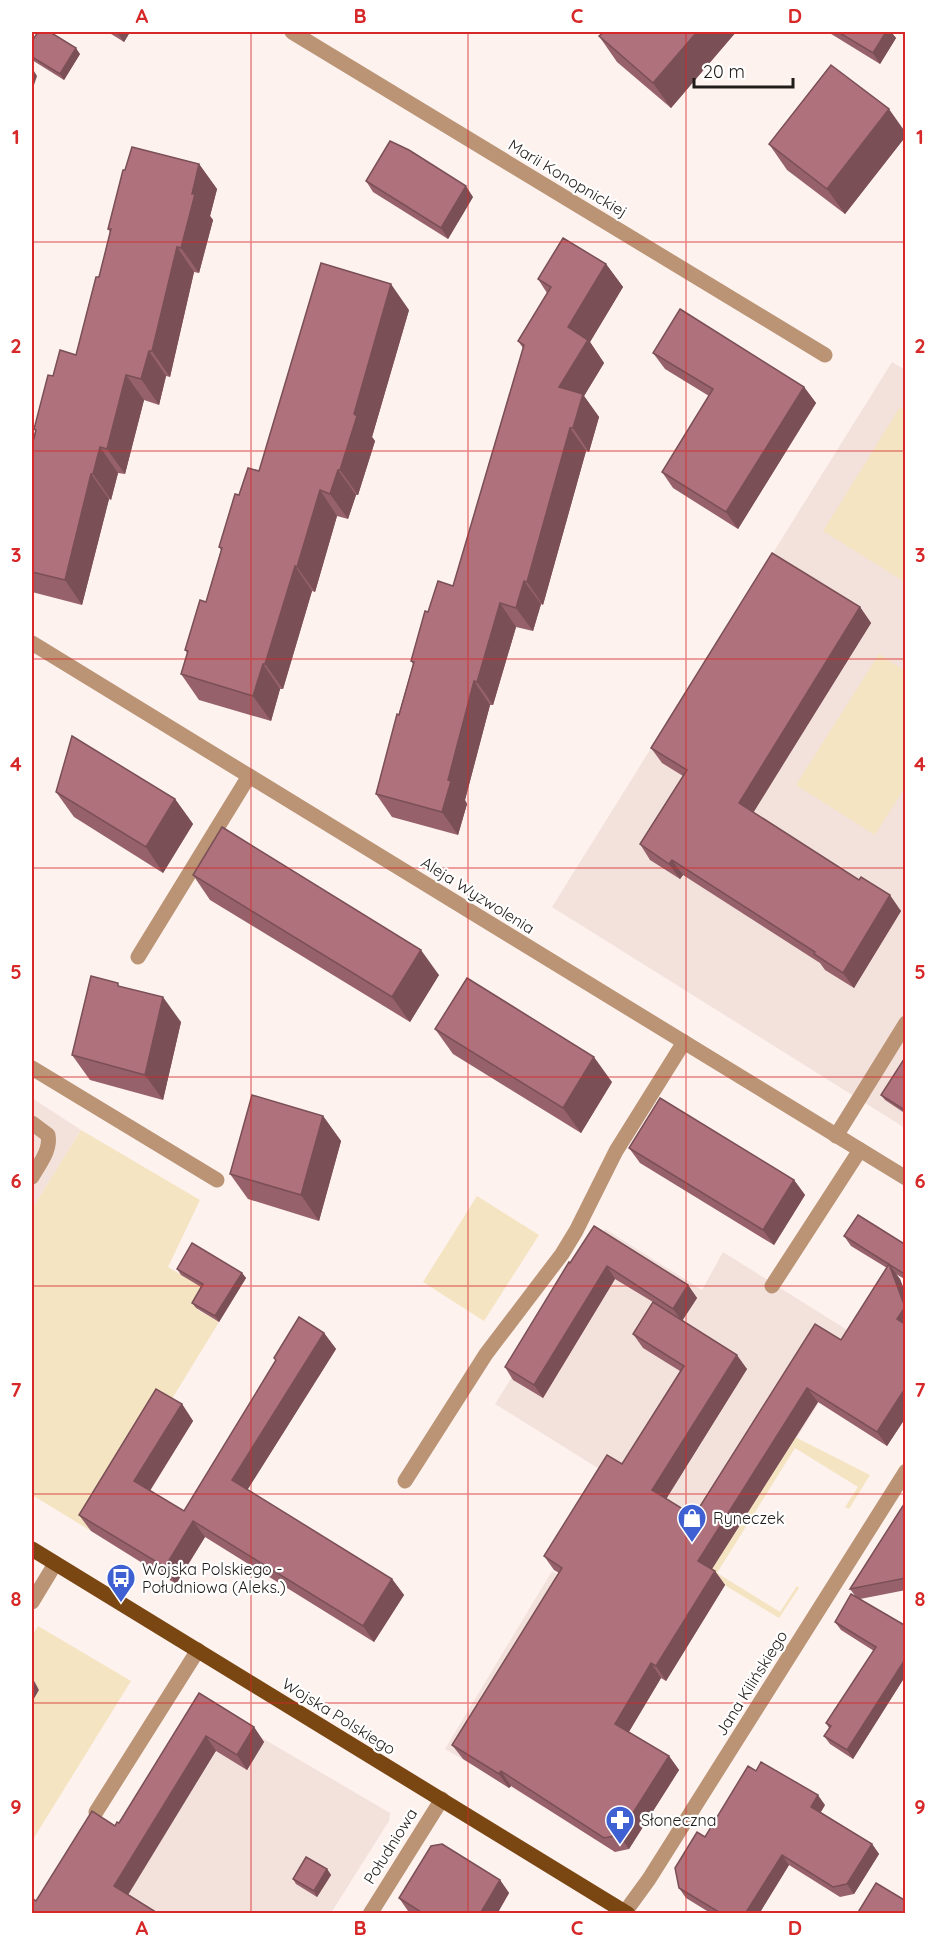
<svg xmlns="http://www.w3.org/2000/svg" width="937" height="1945" font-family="Quicksand,sans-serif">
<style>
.built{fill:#f3e1dc}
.green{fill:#f4e4c1}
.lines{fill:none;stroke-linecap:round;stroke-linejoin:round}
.lane{stroke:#ba9475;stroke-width:15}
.street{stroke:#ba9475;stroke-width:15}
.primary{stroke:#7a4612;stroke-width:15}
.wall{fill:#96616a}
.shaded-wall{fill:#7a4f56}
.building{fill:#af717b;stroke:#7a4f56;stroke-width:1.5}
.grid{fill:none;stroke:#d62828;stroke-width:1.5;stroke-opacity:0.55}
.labels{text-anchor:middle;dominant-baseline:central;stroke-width:4.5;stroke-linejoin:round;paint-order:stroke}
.street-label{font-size:16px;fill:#211c1a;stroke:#fff}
.poi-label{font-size:16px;fill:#211c1a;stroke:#fff;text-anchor:start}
.neatline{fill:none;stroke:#d62828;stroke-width:2}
.grid-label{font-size:20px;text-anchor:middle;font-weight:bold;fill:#d62828}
</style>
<rect width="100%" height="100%" fill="#fef2ef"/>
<g class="built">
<polygon points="892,362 905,370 905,1128 552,907"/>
<polygon points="32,1098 81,1130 32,1209"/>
<polygon points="605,1229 702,1290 723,1252 860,1338 558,1815 445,1749 552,1571 615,1610 673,1515 495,1404"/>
<polygon points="235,1722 390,1813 389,1821 331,1913 115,1914"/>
</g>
<g class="green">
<polygon points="900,407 906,411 905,582 823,531"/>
<polygon points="879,654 905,671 905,787 875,835 796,785"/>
<polygon points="81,1130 200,1200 168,1267 230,1304 225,1312 196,1309 219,1322 91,1531 32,1495 32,1209"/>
<polygon points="477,1196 539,1235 484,1321 423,1282"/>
<polygon points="795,1437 870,1475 849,1509 845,1507 858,1487 795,1448 717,1573 780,1612 797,1586 799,1588 779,1618 708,1575"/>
<polygon points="38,1626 131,1681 32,1841 32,1702 39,1690 32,1677 32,1636"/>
</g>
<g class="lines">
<g class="lane">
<polyline points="138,957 249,776"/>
<polyline points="32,1068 217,1180"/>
<path d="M32,1123l16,12c3,16 -9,29 -16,42"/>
<polyline points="836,1136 906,1023"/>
<polyline points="772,1286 860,1150"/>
<polyline points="405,1481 486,1354 562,1254 576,1231 616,1151 684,1042"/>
<polyline points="32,1602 55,1564"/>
<polyline points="96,1812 198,1650"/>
</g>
<g class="street">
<polyline points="292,32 825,355"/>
<polyline points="32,643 906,1178"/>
<polyline points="625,1912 649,1879 906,1471"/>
<polyline points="370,1914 442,1799"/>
</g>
<polyline class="primary" points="32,1549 628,1914"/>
</g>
<g class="wall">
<polygon points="108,32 130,32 124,42"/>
<polygon points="604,32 736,32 671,108 617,62 599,36"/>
<polygon points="828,32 891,32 896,38 880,64"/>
<polygon points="32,41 80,54 64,80 32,60"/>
<polygon points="906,133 906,136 845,214 787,170 769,144"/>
<polygon points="199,164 217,189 210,216 213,220 199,273 194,272 170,377 166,376 159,405 144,400 125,474 118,473 111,500 109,499 82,605 32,592 32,446 35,431 34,429 53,376 76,355 99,277 110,232 108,229 125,170"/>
<polygon points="366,181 473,197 448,239 373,192"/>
<polygon points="606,264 623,287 590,342 604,363 584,396 599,417 589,452 586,451 543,605 541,604 533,631 516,627 493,705 490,705 465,800 467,804 458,835 392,817 376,794 413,664 411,661 428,612 453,586 523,348 518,341 547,293 538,279"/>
<polygon points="409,310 372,437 375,441 358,495 356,495 348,519 337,516 315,592 312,591 283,689 280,689 271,721 199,700 181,674 187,653 185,650 206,602 221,550 219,547 239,495 259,471"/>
<polygon points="653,353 804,387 816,403 738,529 673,488 662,472 709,396 665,369"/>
<polygon points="860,607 871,623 753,812 901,911 854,988 825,970 820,963 683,875 680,879 650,860 640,844 683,776 662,763 651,748"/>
<polygon points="56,792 175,799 193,824 163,873 74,817"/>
<polygon points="193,875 439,975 410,1022 210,900"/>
<polygon points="121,987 181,1022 163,1100 90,1080 72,1055"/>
<polygon points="435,1029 612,1082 581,1133 453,1054"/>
<polygon points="906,1056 906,1114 885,1100 881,1095"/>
<polygon points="323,1116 341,1141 319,1221 248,1199 230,1174"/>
<polygon points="629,1148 794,1180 805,1195 774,1245 640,1163"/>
<polygon points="594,1226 688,1285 697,1298 682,1321 747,1369 666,1499 694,1516 841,1340 887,1268 851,1246 844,1236 906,1245 906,1280 896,1274 900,1279 906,1295 906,1417 887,1446 818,1402 712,1569 715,1571 725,1585 666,1681 661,1678 629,1732 669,1756 679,1770 629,1849 615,1852 511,1786 509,1788 463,1759 452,1745 559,1573 554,1570 544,1556 622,1464 680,1371 643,1348 633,1334 653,1302 615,1279 543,1398 513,1380 505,1367"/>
<polygon points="177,1269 242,1273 246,1278 219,1322 196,1308 192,1303 201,1287 181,1275"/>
<polygon points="324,1333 336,1349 247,1490 392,1579 404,1595 374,1642 205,1537 176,1584 91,1531 79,1515 182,1404 193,1421 150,1491 184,1511 276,1361 274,1358"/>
<polygon points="906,1501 906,1590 860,1599 906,1626 906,1675 853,1759 830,1744 824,1736 829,1728 826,1723 874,1651 841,1630 835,1622 856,1597 850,1589"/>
<polygon points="199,1693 254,1727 264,1742 247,1770 216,1751 36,1901 119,1823"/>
<polygon points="825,1805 821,1812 872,1844 879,1854 854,1894 840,1897 789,1865 759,1914 712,1914 686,1898 679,1888 705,1837"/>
<polygon points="327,1869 331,1875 317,1897 296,1884 293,1879"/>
<polygon points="500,1880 509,1893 497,1914 413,1914 408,1911 399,1898"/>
</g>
<g class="shaded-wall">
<polygon points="117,32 130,32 124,42"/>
<polygon points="697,32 736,32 671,108 653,83"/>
<polygon points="886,32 891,32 896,38 880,64 873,53"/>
<polygon points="76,48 80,54 64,80 60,74"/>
<polygon points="32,68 37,76 32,91"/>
<polygon points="889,109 906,133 906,136 845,214 827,189"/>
<polygon points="199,164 217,189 210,216 213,220 199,273 181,248 192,194"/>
<polygon points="466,186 473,197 448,239 441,228"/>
<polygon points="177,247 194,272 170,377 152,351"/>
<polygon points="606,264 623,287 590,342 604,363 584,396 599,417 589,452 573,428 559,387 568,327"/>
<polygon points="391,284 409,310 372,437 375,441 358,495 340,470 354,414"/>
<polygon points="149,351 166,376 159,405 141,379"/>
<polygon points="126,375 144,400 125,474 107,449"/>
<polygon points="804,387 816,403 738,529 726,512"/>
<polygon points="570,428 586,451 543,605 527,582"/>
<polygon points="100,447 118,473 111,500 93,474"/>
<polygon points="338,470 356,495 348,519 330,494"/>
<polygon points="91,474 109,499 82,605 65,580"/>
<polygon points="320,490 337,516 315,592 297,567"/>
<polygon points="295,566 312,591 283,689 265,664"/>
<polygon points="524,581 541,604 533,631 516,608"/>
<polygon points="500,603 516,627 493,705 477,682"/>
<polygon points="860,607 871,623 750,818 739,803"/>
<polygon points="263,664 280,689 271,721 253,696"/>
<polygon points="474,681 490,705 465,800 467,804 458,835 442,812 448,780"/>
<polygon points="175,799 193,824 163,873 146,847"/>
<polygon points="672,860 683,875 680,879 669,864"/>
<polygon points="890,895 901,911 854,988 843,973"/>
<polygon points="421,950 439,975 410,1022 392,997"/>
<polygon points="163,997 181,1022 163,1100 145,1075"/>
<polygon points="594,1057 612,1082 581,1133 563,1108"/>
<polygon points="323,1116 341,1141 319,1221 301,1195"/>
<polygon points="794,1180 805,1195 774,1245 763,1230"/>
<polygon points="889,1264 900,1279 906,1295 906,1332 897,1319"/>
<polygon points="607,1266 615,1279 543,1398 534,1385"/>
<polygon points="242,1273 246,1278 219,1322 215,1316"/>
<polygon points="688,1285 697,1298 682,1321 673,1309"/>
<polygon points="324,1333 336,1349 243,1497 232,1480"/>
<polygon points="737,1355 747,1369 663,1504 652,1490"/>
<polygon points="906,1387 906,1417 887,1446 877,1432"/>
<polygon points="807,1388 818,1402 708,1575 698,1561"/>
<polygon points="182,1404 193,1421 145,1498 134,1481"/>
<polygon points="193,1521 205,1537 176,1584 165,1567"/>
<polygon points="715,1571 725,1585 666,1681 656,1666"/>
<polygon points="392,1579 404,1595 374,1642 363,1626"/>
<polygon points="906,1658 906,1675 853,1759 847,1750"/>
<polygon points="651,1663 661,1678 625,1738 615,1724"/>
<polygon points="32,1677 39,1690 32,1702"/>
<polygon points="254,1727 264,1742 247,1770 237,1755"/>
<polygon points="206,1736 216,1751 125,1900 114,1886"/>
<polygon points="669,1756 679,1770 629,1849 619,1835"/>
<polygon points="501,1771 511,1786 509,1788 499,1774"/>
<polygon points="818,1795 825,1805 818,1816 811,1807"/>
<polygon points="872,1844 879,1854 854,1894 847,1884"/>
<polygon points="782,1855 789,1865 759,1914 745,1914"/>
<polygon points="327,1869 331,1875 317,1897 314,1891"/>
<polygon points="500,1880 509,1893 497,1914 480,1914"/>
</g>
<g class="building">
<polygon points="38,32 50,32 76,48 60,74 32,57 32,41"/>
<polygon points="604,32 697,32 653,83 599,36"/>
<polygon points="838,32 886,32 873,53"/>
<polygon points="831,65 889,109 827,189 769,144"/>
<polygon points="390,141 409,150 466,186 441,228 366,181"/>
<polygon points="132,147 199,164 192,194 195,194 181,248 177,247 152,351 149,351 141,379 126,375 107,449 100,447 93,474 91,474 65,580 32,572 32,446 36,430 34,429 48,375 53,376 60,350 76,355 96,277 99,277 111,229 108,229 123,170 125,170"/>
<polygon points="563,238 606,264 568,327 588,340 559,387 583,394 573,428 570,428 527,582 524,581 516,608 500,603 477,682 474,681 448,780 451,781 442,812 376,794 397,714 399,715 414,662 411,661 425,611 428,612 438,581 453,586 524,345 518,341 551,287 538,279"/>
<polygon points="321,263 391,284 354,414 357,416 340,470 338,470 330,494 320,490 297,567 295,566 265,664 263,664 253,696 181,674 188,651 185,650 200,600 206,602 222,548 219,547 235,494 239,495 248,468 259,471"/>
<polygon points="680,309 804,387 726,512 662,472 713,389 653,353"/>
<polygon points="772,553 860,607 739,803 859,880 861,877 890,895 843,973 814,954 815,952 672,860 669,864 640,844 687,770 651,748"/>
<polygon points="72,736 175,799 146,847 56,792"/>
<polygon points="222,827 421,950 392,997 193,875"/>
<polygon points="91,976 118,983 118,986 163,997 145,1075 72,1055"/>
<polygon points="467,978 594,1057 563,1108 435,1029"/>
<polygon points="906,1056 906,1111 881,1095"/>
<polygon points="252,1095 323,1116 301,1195 230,1174"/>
<polygon points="660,1098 794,1180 763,1230 629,1148"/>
<polygon points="858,1215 906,1245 906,1275 844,1236"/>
<polygon points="594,1226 688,1285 673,1309 607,1266 534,1385 505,1367 569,1262 570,1263"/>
<polygon points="192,1243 242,1273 215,1316 192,1303 203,1284 177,1269"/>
<polygon points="889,1264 905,1307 897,1319 906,1325 906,1387 877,1432 807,1388 698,1561 715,1571 656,1666 651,1663 615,1724 669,1756 619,1835 604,1838 501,1771 499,1774 452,1745 562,1568 544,1556 607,1455 622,1464 684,1366 633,1334 653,1302 737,1355 652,1490 694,1516 815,1324 841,1340"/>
<polygon points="299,1317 324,1333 232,1480 392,1579 363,1626 193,1521 165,1567 79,1515 156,1389 182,1404 134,1481 184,1511 276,1360 274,1358"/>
<polygon points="906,1501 906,1578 850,1589"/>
<polygon points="851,1594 906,1626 906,1658 847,1750 824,1736 831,1726 826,1723 876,1647 835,1622"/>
<polygon points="199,1693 254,1727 237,1755 206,1736 114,1886 159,1914 32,1914 32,1898 36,1901 92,1811 115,1826 117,1822 119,1823"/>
<polygon points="761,1762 818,1795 811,1807 872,1844 847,1884 833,1887 782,1855 745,1914 722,1914 679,1888 675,1868 697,1832 705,1837 748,1766 756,1771"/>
<polygon points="442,1844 500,1880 480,1914 424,1914 399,1898 431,1846"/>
<polygon points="306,1857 327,1869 314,1891 293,1879"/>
<polygon points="876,1883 906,1901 906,1914 857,1914"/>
</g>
<path class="grid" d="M251,32v1882M468,32v1882M686,32v1882M32,242h874M32,451h874M32,659h874M32,868h874M32,1077h874M32,1286h874M32,1494h874M32,1703h874"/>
<defs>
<g id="shop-pin" transform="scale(1.5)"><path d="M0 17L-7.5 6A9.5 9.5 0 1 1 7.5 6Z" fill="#3f60d2" stroke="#fff"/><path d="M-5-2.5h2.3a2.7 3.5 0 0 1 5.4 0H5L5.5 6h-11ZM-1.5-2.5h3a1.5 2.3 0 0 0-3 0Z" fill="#fff"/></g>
<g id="bus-pin" transform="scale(1.5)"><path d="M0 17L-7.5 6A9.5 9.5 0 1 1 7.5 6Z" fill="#3f60d2" stroke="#fff"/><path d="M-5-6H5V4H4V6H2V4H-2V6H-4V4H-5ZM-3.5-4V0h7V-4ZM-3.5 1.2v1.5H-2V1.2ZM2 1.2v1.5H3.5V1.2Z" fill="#fff"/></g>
<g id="pharmacy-pin" transform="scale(1.5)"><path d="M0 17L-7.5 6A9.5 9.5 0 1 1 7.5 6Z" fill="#3f60d2" stroke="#fff"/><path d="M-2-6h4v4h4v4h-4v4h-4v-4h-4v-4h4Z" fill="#fff"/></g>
</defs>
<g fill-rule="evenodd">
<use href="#shop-pin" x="692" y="1518"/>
<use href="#bus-pin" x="121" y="1578"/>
<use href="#pharmacy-pin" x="620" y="1820"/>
</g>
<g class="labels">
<g class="street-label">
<text transform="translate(568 178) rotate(31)">Marii Konopnickiej</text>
<text transform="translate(478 895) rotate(32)">Aleja Wyzwolenia</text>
<text transform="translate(751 1683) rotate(-58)">Jana Kilińskiego</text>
<text transform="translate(339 1716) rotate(32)">Wojska Polskiego</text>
<text transform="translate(390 1846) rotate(-58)">Południowa</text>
</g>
<g class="poi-label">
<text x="713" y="1518">Ryneczek</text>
<text x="142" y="1569">Wojska Polskiego -<tspan x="142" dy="18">Południowa (Aleks.)</tspan></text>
<text x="641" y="1820">Słoneczna</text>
</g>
</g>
<rect width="937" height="1945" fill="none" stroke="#ffffff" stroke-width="66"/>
<path d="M694 78v9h99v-9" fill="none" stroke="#211c1a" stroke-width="3"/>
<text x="703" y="78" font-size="18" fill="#211c1a" stroke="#ffffff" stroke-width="4.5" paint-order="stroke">20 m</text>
<rect x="33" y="33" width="871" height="1879" class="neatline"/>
<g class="grid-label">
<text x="142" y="23">A</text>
<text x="360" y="23">B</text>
<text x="577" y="23">C</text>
<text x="795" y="23">D</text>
<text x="16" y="144">1</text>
<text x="920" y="144">1</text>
<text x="16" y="353">2</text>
<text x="920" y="353">2</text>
<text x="16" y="562">3</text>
<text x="920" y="562">3</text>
<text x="16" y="771">4</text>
<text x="920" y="771">4</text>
<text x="16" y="979">5</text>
<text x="920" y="979">5</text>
<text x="16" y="1188">6</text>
<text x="920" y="1188">6</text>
<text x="16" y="1397">7</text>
<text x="920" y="1397">7</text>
<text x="16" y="1606">8</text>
<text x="920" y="1606">8</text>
<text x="16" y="1814">9</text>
<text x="920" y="1814">9</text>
<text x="142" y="1935">A</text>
<text x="360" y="1935">B</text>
<text x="577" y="1935">C</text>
<text x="795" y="1935">D</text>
</g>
</svg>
